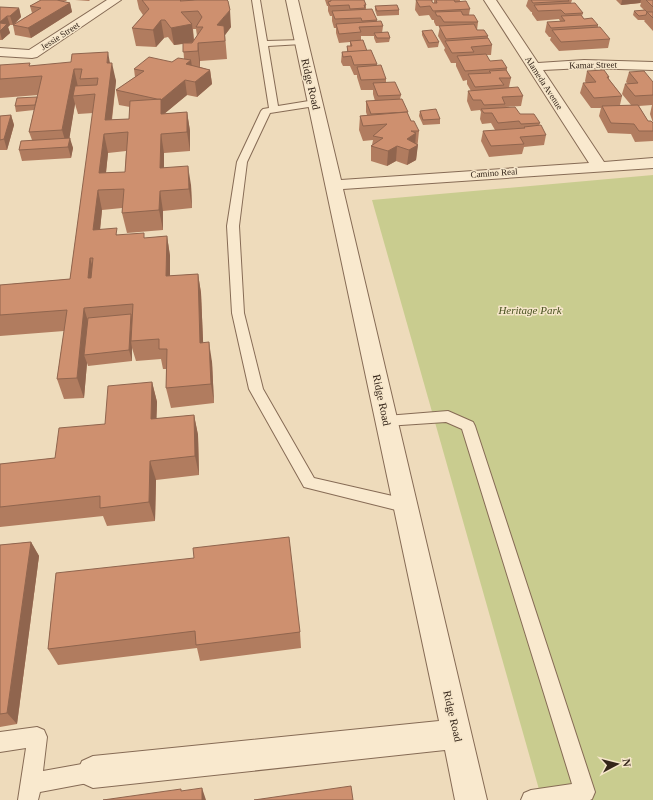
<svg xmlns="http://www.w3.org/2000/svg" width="653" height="800" font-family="'Times New Roman',serif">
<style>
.green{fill:#c9cc8f}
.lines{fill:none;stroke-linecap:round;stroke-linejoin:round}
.service-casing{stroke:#866b55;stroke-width:2}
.minor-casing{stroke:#866b55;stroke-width:2}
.service{fill:#f9e9ce;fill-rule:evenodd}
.minor{fill:#f9e9ce;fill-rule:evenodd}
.wall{fill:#b17c5f;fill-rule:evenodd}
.shaded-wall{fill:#90654e}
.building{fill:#ce906f;stroke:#90654e;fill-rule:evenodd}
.labels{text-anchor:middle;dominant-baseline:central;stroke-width:3;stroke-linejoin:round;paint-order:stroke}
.far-street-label{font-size:9px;fill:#34251a;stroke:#f6e6ca}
.street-label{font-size:11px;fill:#34251a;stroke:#f6e6ca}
.park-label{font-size:11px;font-style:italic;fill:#485120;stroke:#f6e6ca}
</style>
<rect width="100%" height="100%" fill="#eedbbb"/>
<polygon class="green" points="653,175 653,800 542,800 372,200"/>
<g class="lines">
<g class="service-casing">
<g id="service">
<polygon points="252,0 260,0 267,41 302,40 306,42 302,44 268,46 278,106 315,100 320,103 315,106 270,113 247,162 239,226 244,313 263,389 314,478 410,500 412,505 410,510 404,512 304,487 249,389 232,313 227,226 237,162 261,111 263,109 269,108"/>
<polygon points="448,411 473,422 475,426 595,792 592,799 590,800 521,800 524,793 531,790 572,784 462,429 446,422 386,426 381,425 379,421 381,417 386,416"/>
<polygon points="37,727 44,730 47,737 43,771 93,762 100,765 103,772 100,779 93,782 40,792 38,800 18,800 26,748 0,752 0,732"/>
</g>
</g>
<g class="minor-casing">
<g id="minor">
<polygon points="107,0 121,0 37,57 32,58 0,56 0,48 29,50"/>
<polygon points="286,0 298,0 341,180 589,163 484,0 496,0 538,63 584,60 653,62 653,70 584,68 543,70 604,162 653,158 653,168 343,189 487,800 455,800 445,750 93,788 82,783 77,772 82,761 93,756 439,721"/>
</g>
</g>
<use href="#service" class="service"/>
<use href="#minor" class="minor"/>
</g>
<g class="wall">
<polygon points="41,0 67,0 66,1 60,1 70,3 72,12 31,38 15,35 13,25 10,25 8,27 10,33 2,40 0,40 0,7 19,8 21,17 15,24 32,13 30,6"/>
<polygon points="75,0 90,0 89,1"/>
<path d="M137,0h56l38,27 -6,8 2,24 -27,2v6l10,3 2,14 -15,13 -10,-2 -23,19 23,-2 3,19v20l-26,2v15l27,17 1,23 -29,3v19l-36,3 -5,-20v-5l-20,2 -2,19 18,6 27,3 22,-2 3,20v20l28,-2 3,19 2,50 9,19 2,41 -43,5 -5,-20v-19h-3l-2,-10 -25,2 -4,-13v13l-44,5 -1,-3 -3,35 -20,1 -7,-20 7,-48 -64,5v-51l70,-6 23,-166 -15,1 -3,-10 -6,34 4,10 -2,10 -49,3 -3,-11 13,-10 -3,-8 5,-22 -18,2 -1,-6 22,-9 1,-2 -38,3v-33l30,1 80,-3 6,18 -4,39 17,-1 1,-12 -11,-2 -3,-15 19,-13 -1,-8 38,-7 12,-3 -1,-15 -9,1 -6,-8 -4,1 -8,9 -20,-1 -4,-18 11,-13 -4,-6zM193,29h3l1,7 -3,4zM126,151l-1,21 -19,1 2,-20z"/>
<polygon points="325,0 364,0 366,5 366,9 377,20 377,22 383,26 382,33 390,38 389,42 376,43 374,38 374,36 361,36 361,40 367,51 377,64 377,66 386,79 386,83 401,95 400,99 411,121 419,131 416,160 407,165 396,161 387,166 371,161 371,146 372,145 373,140 363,141 359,130 360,116 367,115 366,112 366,101 375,101 373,94 373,90 361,90 357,77 357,75 354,75 350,66 343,66 341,62 342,52 347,52 347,46 350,46 350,42 339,43 336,33 336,28 334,28 332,21 332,16 330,16 328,11 328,6 327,6"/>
<path d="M416,0h44v1l10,8 -1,6 9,7 -1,8 11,6v2l4,7 -1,10h-5l4,6 17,7v3l4,7 -2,9 14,9 -2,10 -16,1 35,16 -1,3 7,9 -2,10 -20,2 -2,7 -33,3 -8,-16 2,-10 12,-1 -4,-7 -9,1 -2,-5 1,-7 -1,-2 -9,1 -4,-10 1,-10h3l-4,-7v-4l-4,1 -7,-15v-3h-5l-7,-13 1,-2 -7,-12 2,-10h-4l-2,-4v-2h-2l-3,-5 -10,1 -4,-6zM434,0v3h-1l-1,-2z"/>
<polygon points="528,0 572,0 571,3 583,13 582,16 584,19 598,25 598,28 610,39 608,48 559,51 550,40 551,37 549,37 545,32 547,22 560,22 560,21 559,19 537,21 532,14 532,12 531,12 526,6"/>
<polygon points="616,0 653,0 653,31 644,21 645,20 638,20 633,15 634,11 644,10 640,6 641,3 640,3 621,5"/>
<polygon points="375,6 399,10 399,15 377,16 375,10"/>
<polygon points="422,31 439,42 438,47 428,48 422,35"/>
<path d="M587,71l22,6v2l13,17 -2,9h11l-9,-11 3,-10h3l-2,-2 3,-10 24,10v59l-18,1 -4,-8 -23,-1 -9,-17 2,-8h-10l-11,-15 3,-10h3l-1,-2zM652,105l-2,9 3,9 -5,-2 -9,-15z"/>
<polygon points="420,111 440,119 440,124 423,125 419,116"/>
<polygon points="11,115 14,125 7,150 0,150 0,116"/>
<polygon points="152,382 157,402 156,419 194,415 198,435 199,475 156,480 155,521 107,526 103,516 0,527 0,464 55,458 105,424"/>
<polygon points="31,542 39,556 17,724 0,727 0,545"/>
<polygon points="56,573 300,632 301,648 200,661 197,648 58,665 48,649"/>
</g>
<g class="shaded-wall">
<polygon points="622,0 641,0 640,3 621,5"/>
<polygon points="70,3 72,12 31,38 28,28"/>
<polygon points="19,8 21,17 13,25 10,16"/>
<polygon points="230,10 231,27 225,35 227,59 225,35 219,42 217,25"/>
<polygon points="7,16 10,25 8,27 10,33 2,40 0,32 0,22"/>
<polygon points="161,20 164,38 156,47 153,30"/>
<polygon points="192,24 194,42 174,45 171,28"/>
<polygon points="198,43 200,61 200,69 198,51"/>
<polygon points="108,52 111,69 112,63 116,81 110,133 105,120 107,63"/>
<polygon points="191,60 193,74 186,64"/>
<polygon points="74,69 78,87 73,96 75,104 68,147 67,147 62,130"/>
<polygon points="210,70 212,84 197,97 195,82"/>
<polygon points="185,80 187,95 164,114 161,114 161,100"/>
<polygon points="187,112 190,131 190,151 187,132"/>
<polygon points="11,115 14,125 7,150 4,139"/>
<polygon points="416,133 415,147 418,145 416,160 407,165 409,150 407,139"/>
<polygon points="104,134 108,153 104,190 99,173"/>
<polygon points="161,134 164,153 164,187 160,168"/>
<polygon points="70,138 73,148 71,158 68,147"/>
<polygon points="397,146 396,161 387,166 388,151"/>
<polygon points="188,166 191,185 192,208 189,189"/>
<polygon points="98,190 102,210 98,250 93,230"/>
<polygon points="160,191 163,211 163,230 159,210"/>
<polygon points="167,236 170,256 170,296 166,276"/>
<polygon points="90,258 96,278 88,278"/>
<polygon points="198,274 201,293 204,363 200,343"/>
<polygon points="84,308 90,328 84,355 87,363 84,398 77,378"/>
<polygon points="131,314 133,325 131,341 132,348 132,361 129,350"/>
<polygon points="209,342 212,362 214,403 211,384"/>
<polygon points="152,382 157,402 156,439 151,419"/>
<polygon points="194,415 198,435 199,475 195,456"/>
<polygon points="150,461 156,480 155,521 149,502"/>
<polygon points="31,542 39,556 17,724 7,713"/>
<polygon points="202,788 206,800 202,800"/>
</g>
<g class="building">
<polygon points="41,0 57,0 70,3 28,28 13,25 41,8 30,6"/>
<polygon points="142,0 181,0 180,1 197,0 227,0 228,1 230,10 217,25 224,26 225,41 198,43 198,51 183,52 183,43 192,43 203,27 196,27 202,17 198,11 181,12 192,24 171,28 165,20 161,20 153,30 132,28 149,9"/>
<polygon points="331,0 364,0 366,5 364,5 365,8 350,9 349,5 330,6 328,2 331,1"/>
<polygon points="416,0 431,0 433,3 437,3 436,0 454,0 455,2 466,1 470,9 433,11 430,6 420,7"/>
<polygon points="531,0 568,0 569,1 533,3"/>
<polygon points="646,0 653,0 653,7"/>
<polygon points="575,3 583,13 565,14 561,10 538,11 534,5"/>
<polygon points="397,5 399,10 377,11 375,6"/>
<polygon points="0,7 19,8 10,16 7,16 0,22"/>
<polygon points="372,9 377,20 362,21 361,18 335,19 332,11"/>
<polygon points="645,10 647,12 646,15 639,16 634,11"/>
<polygon points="461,11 463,15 474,15 478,22 444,22 440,16 437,16 435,12"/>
<polygon points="647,12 653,12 653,18"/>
<polygon points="581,15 584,19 592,18 598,25 551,28 547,22 565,21 561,16"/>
<polygon points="381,21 383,26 359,27 361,32 339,34 336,24"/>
<polygon points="0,23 7,24 0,31"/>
<polygon points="474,24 477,30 484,30 488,36 446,39 439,26"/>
<polygon points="600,27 610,39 561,42 552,30"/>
<polygon points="432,30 439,42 429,43 422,31"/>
<polygon points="388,32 390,38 377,38 374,33"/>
<polygon points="488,38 492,45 471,47 474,52 452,53 445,41"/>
<polygon points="363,40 367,51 348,52 347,46 352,46 350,41"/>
<polygon points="371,50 377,64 354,65 351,56 343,57 342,52"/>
<path d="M108,52l-1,11h5l-7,57 24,-1 1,-18 31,-2v15l26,-2v20l-26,2 -1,34 28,-2 1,23 -29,2 -1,19 -37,3 2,-24 -26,1 -5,40 24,-2 -1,7 28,-2v5l23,-2 -1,40 32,-2 2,69 9,-1 2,42 -45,4 1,-39h-8v-10l-28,2 2,-37 -49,4 -7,70 -20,1 10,-69 -67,5v-30l70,-6 25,-185 -22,2 2,-10 22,-1 1,-7 -18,1 2,-10h-8l-12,61 -33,2 13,-56 -42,3v-14l30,-2 -1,3 42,-4 1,-8zM128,132l-3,40 -26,1 5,-39zM90,258h3l-2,20h-3z"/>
<polygon points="486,54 490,61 502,60 507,68 465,71 457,56"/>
<polygon points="149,57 172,62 178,58 191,60 186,64 210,70 195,82 185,80 161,100 161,99 157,99 116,90 144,71 134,69"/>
<polygon points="381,65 386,79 361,80 357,67"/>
<polygon points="506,70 511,78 499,78 504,85 475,87 468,74 491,73 489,71"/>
<polygon points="604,70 609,77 607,77 622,96 594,98 583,83 596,82 587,71"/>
<polygon points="644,71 653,82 653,95 635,96 625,84 638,83 629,72"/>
<polygon points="395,82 401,95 378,96 373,83"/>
<polygon points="518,87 523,96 502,97 505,104 484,105 481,100 473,100 468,91"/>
<polygon points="37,97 35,105 15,106 17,98"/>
<polygon points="402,99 408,112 371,114 366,101"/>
<polygon points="638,105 648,121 651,121 653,123 653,131 639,131 634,124 611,123 602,106"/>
<polygon points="515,107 520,114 534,114 540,123 521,124 519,121 498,123 492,113 484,113 481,109"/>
<polygon points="436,109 440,119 423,120 420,111"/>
<polygon points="407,112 411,121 414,121 419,131 411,131 416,133 407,139 418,145 409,150 397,146 388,151 371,146 383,138 373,136 387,124 363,126 360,116"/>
<polygon points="11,115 4,139 0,140 0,116"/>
<polygon points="541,125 546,135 520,137 524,144 491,146 483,131 525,128 524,127"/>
<polygon points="70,138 68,147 19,150 21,141"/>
<polygon points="131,314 129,350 84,355 88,318"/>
<polygon points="152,382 151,419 194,415 195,456 150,461 149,502 100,508 100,496 0,507 0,464 55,458 59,428 105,424 108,386"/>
<polygon points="289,537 300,632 196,645 195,631 48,649 56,573 194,558 193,548"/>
<polygon points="31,542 7,713 0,714 0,545"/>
<polygon points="351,786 353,800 254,800"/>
<polygon points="202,788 202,800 103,800 181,789 181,791"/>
</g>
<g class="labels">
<g class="far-street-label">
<text transform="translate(60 36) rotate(-33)">Jessie Street</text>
<text transform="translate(593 65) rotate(-1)">Kamar Street</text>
<text transform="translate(544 83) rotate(57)">Alameda Avenue</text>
<text transform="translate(494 173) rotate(-4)">Camino Real</text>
</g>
<g class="street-label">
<text transform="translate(311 84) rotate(77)">Ridge Road</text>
<text transform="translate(382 400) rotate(78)">Ridge Road</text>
<text transform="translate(453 716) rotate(77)">Ridge Road</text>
</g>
<g class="park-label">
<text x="530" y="310">Heritage Park</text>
</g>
</g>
<g transform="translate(617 764) rotate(83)" stroke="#f6e6ca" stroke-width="3" paint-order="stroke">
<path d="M0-3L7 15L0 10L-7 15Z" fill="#34251a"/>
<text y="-6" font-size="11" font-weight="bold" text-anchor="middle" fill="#34251a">N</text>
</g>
</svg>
